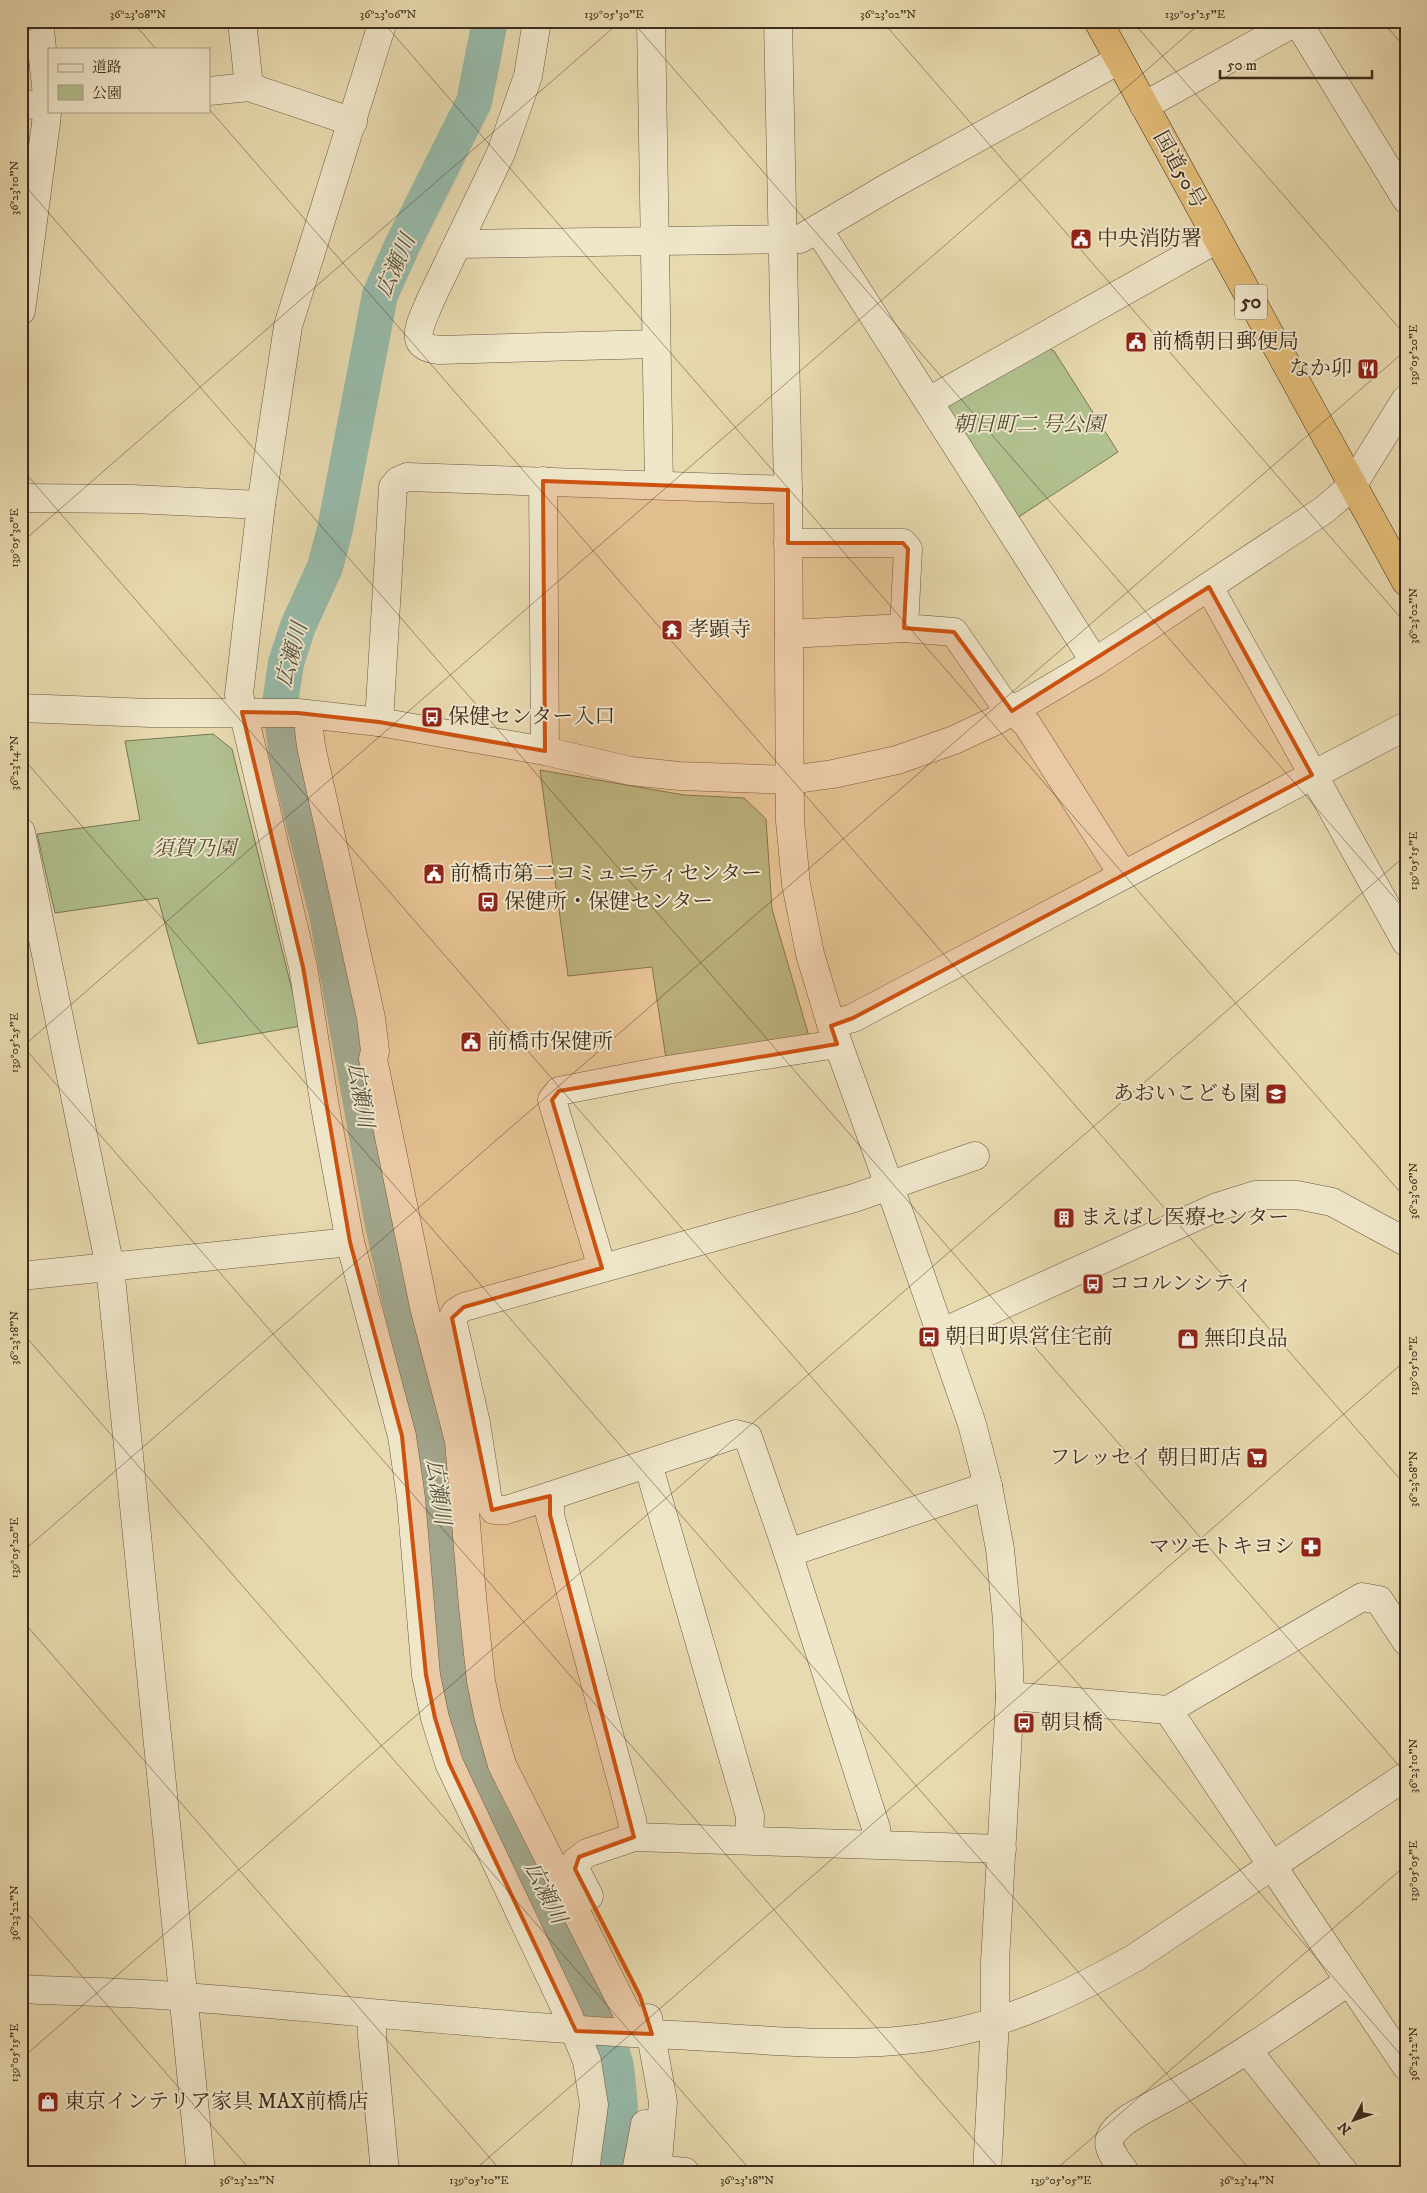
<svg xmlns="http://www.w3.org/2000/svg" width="1427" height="2193" font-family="'IM FELL DW Pica','Noto Serif JP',serif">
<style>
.green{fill:#b1c18f;stroke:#777756}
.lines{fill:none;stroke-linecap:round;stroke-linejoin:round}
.river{stroke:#97bbab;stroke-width:36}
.minor-casing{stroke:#685842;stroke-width:29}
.highway-casing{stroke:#3d2d1e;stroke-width:29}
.minor{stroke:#f0e7cb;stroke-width:28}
.highway{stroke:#e4bd78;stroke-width:28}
.marked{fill:#ce520f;fill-opacity:0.2;stroke:#ce520f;stroke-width:4;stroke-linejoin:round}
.ticks{fill:none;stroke:#3d2d1e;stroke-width:1;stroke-opacity:0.45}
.labels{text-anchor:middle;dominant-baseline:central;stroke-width:4;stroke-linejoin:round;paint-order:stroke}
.shield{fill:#f0e7cb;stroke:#736552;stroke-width:1}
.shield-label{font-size:20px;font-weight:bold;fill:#3d2d1e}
.street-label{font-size:21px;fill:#3d2d1e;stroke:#f0e7cb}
.poi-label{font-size:21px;fill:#3d2d1e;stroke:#f0e7cb;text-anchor:start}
.park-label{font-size:21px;font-style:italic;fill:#544b35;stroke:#f0e7cb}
.water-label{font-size:22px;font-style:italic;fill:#545041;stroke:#f0e7cb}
.neatline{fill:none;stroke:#3d2d1e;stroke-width:2}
.ticks-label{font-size:12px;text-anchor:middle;fill:#3d2d1e}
</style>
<rect width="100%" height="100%" fill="#e8daaf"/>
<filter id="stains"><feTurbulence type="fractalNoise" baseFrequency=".004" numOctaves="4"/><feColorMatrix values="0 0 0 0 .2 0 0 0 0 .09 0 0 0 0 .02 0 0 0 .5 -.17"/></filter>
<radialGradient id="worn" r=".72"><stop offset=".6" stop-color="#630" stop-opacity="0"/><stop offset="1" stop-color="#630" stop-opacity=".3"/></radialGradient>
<g class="green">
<polygon points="1042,345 1054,351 1118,452 1017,518 948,411 949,399"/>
<polygon points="213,734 232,749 301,1026 198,1044 158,898 55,913 37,834 140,820 125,741"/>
<polygon points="540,770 684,795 744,798 766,819 772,909 810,1040 667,1065 652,967 568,976"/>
</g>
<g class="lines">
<polyline class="river" points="490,21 474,102 403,244 380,295 335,529 325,567 298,626 286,663 280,703 287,756 327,914 383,1225 427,1420 441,1506 453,1641 464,1711 481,1769 551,1902 597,2002 616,2066 620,2106 613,2172"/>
<g class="minor-casing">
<g id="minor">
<polyline points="242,21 249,87"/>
<polyline points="383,21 288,326 261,505 239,694 303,967 325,1107 350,1242 402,1436 411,1498 426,1675 435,1718 449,1763 568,2014 587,2061 594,2105 585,2172"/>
<path d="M537,21l-9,55 -27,77 -71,148c-8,21 -25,46 9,49l216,-6"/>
<polyline points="651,21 659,485"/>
<polyline points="778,21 788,490"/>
<polyline points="1297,21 1406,199"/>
<polyline points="209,91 249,87 353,122"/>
<polyline points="21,105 49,104"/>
<polyline points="1144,106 1297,21"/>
<polyline points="818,229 1095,662"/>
<polyline points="458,244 800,239 890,186 1119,60"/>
<polyline points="21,311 46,123 48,105 39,21"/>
<polyline points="929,401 1217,239"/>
<polyline points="543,481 545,751"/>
<polyline points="21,498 132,499 261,505"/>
<polyline points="788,543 903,543 908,549 904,628"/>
<polyline points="1209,587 1406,942"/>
<polyline points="789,634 904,628 954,632 1001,700 1027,724 1123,875"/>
<polyline points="21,708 150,713 298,713 379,722 545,751 631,771 679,776 790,780 833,774 897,760 954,740 997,720 1095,662 1324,510 1352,486 1406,399"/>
<polyline points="379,722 393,487 398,481 407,477 788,490 790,821 796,884 810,954 831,1024 898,1210 972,1424 988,1486 1000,1549 1007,1620 1010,1696 995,1962 995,2021 987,2172"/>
<polyline points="309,730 311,746 371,1018 375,1051 373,1059 424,1307 459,1441 473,1607 481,1681 488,1715 502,1765 629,2017"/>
<polyline points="21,832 110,1267 201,2172"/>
<polyline points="831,1024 853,1018 1406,726"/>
<polyline points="602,1268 552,1100 559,1091 667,1070 837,1044"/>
<polyline points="21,1276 350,1242"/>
<polyline points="941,1333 1217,1207 1255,1195 1297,1195 1332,1202 1406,1242"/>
<polyline points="648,1464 750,1816 749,1839"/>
<polyline points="550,1496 550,1515 632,1820 634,1837"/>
<polyline points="788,1553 988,1486"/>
<polyline points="1010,1696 1168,1710 1406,2066"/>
<polyline points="1168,1710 1362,1597 1379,1600 1406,1641"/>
<polyline points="877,1843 876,1828 788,1553 748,1437 736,1434 550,1496 506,1510 494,1510 488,1501 476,1423 452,1319 456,1312 464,1307 854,1198 975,1156"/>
<polyline points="589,1896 575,1869 575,1862 587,1853 634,1837 1002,1849"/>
<path d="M21,1989c55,3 110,3 165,8 163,13 325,31 488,38 88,4 180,16 267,0 69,-12 134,-43 195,-78l270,-181"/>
<polyline points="372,2015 372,2036 385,2172"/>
<polyline points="648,2018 663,2102 657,2172"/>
<polyline points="1248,2051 1344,2172"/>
<polyline points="657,2169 685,2172"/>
<polyline points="636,2172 645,2124"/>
<path d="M1125,2172c-6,-9 -19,-23 -15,-34 7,-16 33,-28 48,-36 67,-35 129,-78 191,-121"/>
</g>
</g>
<g class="highway-casing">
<polyline id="highway" points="1098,21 1406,582"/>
</g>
<use href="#minor" class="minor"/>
<use href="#highway" class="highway"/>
</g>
<path class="marked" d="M543,481l245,9v53h115l5,6 -4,79 50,4 58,79 197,-124 103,188 -459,243 -22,8 6,18 -278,47 -7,9 50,168 -138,39 -12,11 40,192 58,-14v19l84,322 -55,20 -4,12 65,127 12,38 -76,-3 -127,-268 -14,-45 -9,-43 -24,-239 -52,-194 -47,-275 -61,-255 56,1 81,9 166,29z"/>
<path class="ticks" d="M132,21l24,28M382,21l1024,1178M632,21l774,890M882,21l524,603M1132,21l274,315M1382,21l24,28M21,38l19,-17M209,109l1197,1377M21,181l1385,1593M21,468l1385,1593M21,543l600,-522M21,756l1231,1416M21,1044l981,1128M21,1048l1182,-1027M21,1331l731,841M21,1553l1385,-1203M21,1619l481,553M21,1906l231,266M21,2059l1385,-1204M472,2172l934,-812M1053,2172l353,-307"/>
<defs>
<g id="civic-square" transform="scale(1.125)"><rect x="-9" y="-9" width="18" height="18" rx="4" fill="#8f2418" stroke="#f0e7cb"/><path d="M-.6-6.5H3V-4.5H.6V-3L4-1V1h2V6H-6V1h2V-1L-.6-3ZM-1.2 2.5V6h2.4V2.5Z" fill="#fff"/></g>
<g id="restaurant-square" transform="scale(1.125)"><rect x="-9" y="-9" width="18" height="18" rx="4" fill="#8f2418" stroke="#f0e7cb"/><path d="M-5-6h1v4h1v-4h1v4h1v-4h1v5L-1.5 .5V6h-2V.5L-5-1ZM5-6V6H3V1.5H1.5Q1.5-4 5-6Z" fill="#fff"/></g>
<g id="temple-square" transform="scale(1.125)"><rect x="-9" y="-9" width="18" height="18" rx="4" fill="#8f2418" stroke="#f0e7cb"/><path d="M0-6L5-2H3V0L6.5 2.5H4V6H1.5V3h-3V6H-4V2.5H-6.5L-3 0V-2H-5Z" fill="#fff"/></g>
<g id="bus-square" transform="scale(1.125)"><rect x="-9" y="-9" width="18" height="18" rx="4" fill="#8f2418" stroke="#f0e7cb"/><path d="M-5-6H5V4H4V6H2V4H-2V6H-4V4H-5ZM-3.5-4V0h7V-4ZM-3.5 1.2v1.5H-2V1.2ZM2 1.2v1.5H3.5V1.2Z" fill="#fff"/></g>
<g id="school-square" transform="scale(1.125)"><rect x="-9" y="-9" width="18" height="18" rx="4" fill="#8f2418" stroke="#f0e7cb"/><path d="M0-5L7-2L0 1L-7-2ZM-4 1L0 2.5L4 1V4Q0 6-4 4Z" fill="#fff"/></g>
<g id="building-square" transform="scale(1.125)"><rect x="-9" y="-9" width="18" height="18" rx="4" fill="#8f2418" stroke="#f0e7cb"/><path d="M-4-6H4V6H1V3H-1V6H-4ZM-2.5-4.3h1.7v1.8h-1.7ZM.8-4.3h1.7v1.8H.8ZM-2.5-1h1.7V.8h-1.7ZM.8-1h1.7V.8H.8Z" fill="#fff"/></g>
<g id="shop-square" transform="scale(1.125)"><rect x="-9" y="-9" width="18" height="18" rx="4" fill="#8f2418" stroke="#f0e7cb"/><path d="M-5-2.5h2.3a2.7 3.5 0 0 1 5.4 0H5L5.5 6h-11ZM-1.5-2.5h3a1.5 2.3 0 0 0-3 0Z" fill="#fff"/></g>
<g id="supermarket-square" transform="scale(1.125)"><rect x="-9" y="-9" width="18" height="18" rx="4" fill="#8f2418" stroke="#f0e7cb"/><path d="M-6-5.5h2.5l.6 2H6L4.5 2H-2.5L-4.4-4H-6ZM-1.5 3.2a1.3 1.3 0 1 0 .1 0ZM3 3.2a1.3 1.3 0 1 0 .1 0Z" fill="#fff"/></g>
<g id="pharmacy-square" transform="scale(1.125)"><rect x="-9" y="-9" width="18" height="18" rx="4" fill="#8f2418" stroke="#f0e7cb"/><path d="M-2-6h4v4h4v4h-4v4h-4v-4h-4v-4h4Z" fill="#fff"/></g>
</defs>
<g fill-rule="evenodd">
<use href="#civic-square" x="1081" y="239"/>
<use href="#civic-square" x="1136" y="342"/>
<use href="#restaurant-square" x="1368" y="369"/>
<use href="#temple-square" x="672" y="630"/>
<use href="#bus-square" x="432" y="717"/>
<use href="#civic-square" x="434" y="874"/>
<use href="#bus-square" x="488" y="902"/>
<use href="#civic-square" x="471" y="1042"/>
<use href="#school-square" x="1276" y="1094"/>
<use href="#building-square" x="1064" y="1218"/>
<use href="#bus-square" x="1093" y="1284"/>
<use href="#bus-square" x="929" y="1337"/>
<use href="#shop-square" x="1188" y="1339"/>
<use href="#supermarket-square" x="1257" y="1458"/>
<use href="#pharmacy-square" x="1311" y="1547"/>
<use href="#bus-square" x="1024" y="1723"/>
<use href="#shop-square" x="48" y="2102"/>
</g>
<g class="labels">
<rect class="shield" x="1235" y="284.5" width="32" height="35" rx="4"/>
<g class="shield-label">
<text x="1251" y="302">50</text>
</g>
<g class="street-label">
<text transform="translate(1179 170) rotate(61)">国道50号</text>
</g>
<g class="poi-label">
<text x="1097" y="239">中央消防署</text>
<text x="1152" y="342">前橋朝日郵便局</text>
<text x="1352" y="369" text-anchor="end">なか卯</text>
<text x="688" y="630">孝顕寺</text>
<text x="448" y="717">保健センター入口</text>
<text x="450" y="874">前橋市第二コミュニティセンター</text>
<text x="504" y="902">保健所・保健センター</text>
<text x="487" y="1042">前橋市保健所</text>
<text x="1260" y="1094" text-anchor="end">あおいこども園</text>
<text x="1080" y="1218">まえばし医療センター</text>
<text x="1109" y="1284">ココルンシティ</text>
<text x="945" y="1337">朝日町県営住宅前</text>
<text x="1204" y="1339">無印良品</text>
<text x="1241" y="1458" text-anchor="end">フレッセイ 朝日町店</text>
<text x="1295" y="1547" text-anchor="end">マツモトキヨシ</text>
<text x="1040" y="1723">朝貝橋</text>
<text x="64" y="2102">東京インテリア家具 MAX前橋店</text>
</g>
<g class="park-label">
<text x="1029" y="425">朝日町二 号公園</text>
<text x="194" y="849">須賀乃園</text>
</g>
<g class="water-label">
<text transform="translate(396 266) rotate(-66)">広瀬川</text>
<text transform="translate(292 655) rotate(-75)">広瀬川</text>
<text transform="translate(360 1095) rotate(80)">広瀬川</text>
<text transform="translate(438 1492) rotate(82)">広瀬川</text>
<text transform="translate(545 1893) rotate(63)">広瀬川</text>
</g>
</g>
<rect width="1427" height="2193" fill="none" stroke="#e8daaf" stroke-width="55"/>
<rect x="48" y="48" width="162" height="65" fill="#f0e7cb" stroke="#a89d86"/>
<rect x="58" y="64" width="25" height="8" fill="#f0e7cb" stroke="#a89d86"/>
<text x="92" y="72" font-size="15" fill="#3d2d1e">道路</text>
<rect x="58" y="85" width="25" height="15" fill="#b1c18f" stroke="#a89d86"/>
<text x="92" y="98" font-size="15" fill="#3d2d1e">公園</text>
<g transform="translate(1354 2120) rotate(229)" stroke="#f0e7cb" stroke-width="4" paint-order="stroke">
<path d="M0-4L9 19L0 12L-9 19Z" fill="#3d2d1e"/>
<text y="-8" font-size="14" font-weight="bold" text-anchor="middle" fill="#3d2d1e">N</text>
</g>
<path d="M1220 70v8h152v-8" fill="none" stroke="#3d2d1e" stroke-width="2.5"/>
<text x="1227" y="70" font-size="15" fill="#3d2d1e" stroke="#f0e7cb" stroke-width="4" paint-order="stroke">50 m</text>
<rect x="28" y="28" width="1372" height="2138" class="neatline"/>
<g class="ticks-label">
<text x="138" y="18">36°23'08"N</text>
<text x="388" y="18">36°23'06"N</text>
<text x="614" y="18">139°05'30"E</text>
<text x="888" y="18">36°23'02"N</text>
<text x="1195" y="18">139°05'25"E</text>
<text transform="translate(14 188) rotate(-90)" y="4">36°23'10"N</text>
<text transform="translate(1413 355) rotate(-90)" y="4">139°05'20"E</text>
<text transform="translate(14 538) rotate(-90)" y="4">139°05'30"E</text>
<text transform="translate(1413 616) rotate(-90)" y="4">36°23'02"N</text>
<text transform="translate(14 763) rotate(-90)" y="4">36°23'14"N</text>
<text transform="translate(1413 861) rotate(-90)" y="4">139°05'15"E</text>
<text transform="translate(14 1043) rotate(-90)" y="4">139°05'25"E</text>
<text transform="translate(1413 1191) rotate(-90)" y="4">36°23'06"N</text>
<text transform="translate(14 1338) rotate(-90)" y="4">36°23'18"N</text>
<text transform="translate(1413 1366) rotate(-90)" y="4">139°05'10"E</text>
<text transform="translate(1413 1479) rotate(-90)" y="4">36°23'08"N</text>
<text transform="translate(14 1548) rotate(-90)" y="4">139°05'20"E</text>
<text transform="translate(1413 1766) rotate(-90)" y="4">36°23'10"N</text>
<text transform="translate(1413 1871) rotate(-90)" y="4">139°05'05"E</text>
<text transform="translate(14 1913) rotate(-90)" y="4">36°23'22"N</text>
<text transform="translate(14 2053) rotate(-90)" y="4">139°05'15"E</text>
<text transform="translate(1413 2054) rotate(-90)" y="4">36°23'12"N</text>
<text x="247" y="2184">36°23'22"N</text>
<text x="479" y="2184">139°05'10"E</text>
<text x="747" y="2184">36°23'18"N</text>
<text x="1061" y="2184">139°05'05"E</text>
<text x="1247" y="2184">36°23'14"N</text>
</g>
<rect width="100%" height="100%" filter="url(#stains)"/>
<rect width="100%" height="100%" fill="url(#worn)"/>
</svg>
